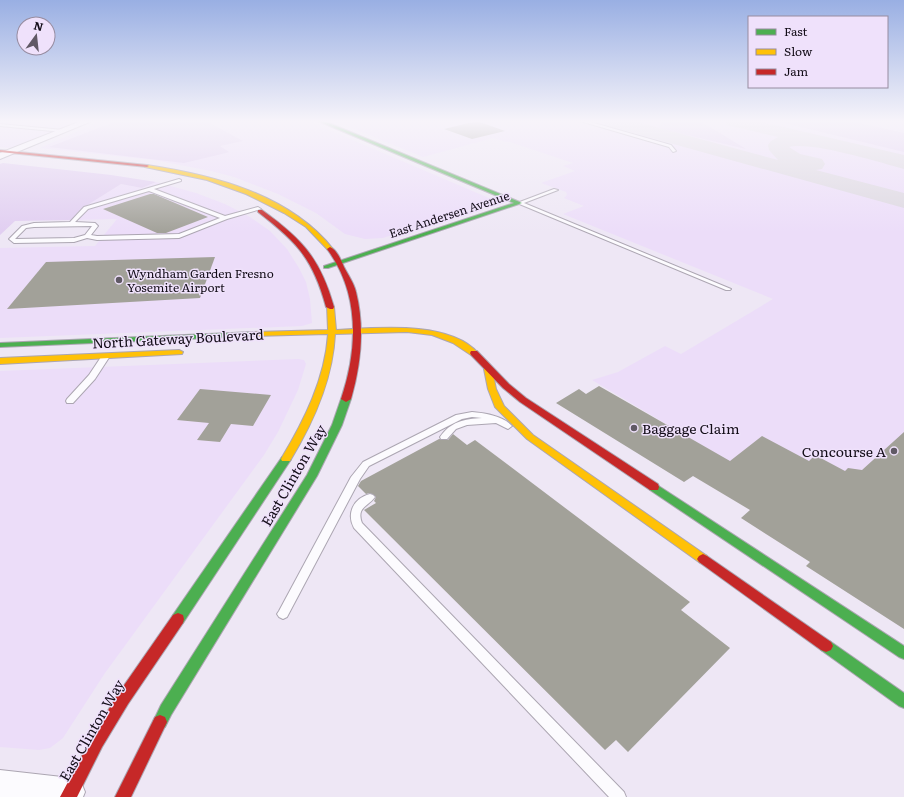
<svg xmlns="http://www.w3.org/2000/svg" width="904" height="797" font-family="Literata,serif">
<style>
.built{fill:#ecddf9}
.green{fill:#e1cef1}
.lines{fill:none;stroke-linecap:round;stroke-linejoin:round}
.taxiway{fill:#dcd7e0;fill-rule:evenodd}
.building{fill:#a2a199}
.lane-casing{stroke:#aca6b2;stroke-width:2}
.street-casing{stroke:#aca6b2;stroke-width:2}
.fast-casing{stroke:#aca6b2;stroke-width:2}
.slow-casing{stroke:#aca6b2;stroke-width:2}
.jam-casing{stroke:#aca6b2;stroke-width:2}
.lane{fill:#fcfbfe;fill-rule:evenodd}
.street{fill:#fcfbfe;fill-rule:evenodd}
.fast{fill:#4caf50;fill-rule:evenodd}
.slow{fill:#ffc107;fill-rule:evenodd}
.jam{fill:#c62828;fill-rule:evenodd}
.poi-dot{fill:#605965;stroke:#efe1fb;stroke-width:1.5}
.labels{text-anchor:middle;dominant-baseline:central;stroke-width:3;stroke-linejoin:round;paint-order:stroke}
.far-street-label{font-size:12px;fill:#130d18;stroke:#efe1fb}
.far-poi-label{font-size:12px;fill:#130d18;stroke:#efe1fb;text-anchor:start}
.street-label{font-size:14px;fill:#130d18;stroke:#efe1fb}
.poi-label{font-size:14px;fill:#130d18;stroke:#efe1fb;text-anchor:start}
</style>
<rect width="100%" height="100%" fill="#eee7f5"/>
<g class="built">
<polygon points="0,121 79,121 14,147 7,148 0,147"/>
<polygon points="101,121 308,121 496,201 383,238 365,239 345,234 316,213 278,194 234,177 211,171 154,160 40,148"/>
<polygon points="335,121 904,121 904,565 592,380 618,372 665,346 681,354 773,299 563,214 584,206 564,198 567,195 566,192 541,183 575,171 563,166 573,163 510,142 506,142 493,138 423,157"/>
<polygon points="156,182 196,193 225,204 250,217 270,231 287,249 299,268 306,282 310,299 312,323 302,326 0,338 0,248 95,246 117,219 71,220 81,209 121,184 142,188"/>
<polygon points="298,359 304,360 306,364 298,390 278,432 264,455 105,673 63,738 50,748 39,750 0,747 0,371"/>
</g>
<g class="green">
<polygon points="117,121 206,121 243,141 220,146 229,152 226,153 184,163 49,147"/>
<polygon points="666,121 697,121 710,127 746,149 662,129 659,127 661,123"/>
<polygon points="776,121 850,121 904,133 904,152"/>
<polygon points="3,163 111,175 156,182 142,188 121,184 81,209 71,220 15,221 0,235 0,164"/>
</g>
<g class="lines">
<path class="taxiway" d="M603,121h31l144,39 -9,-10 -1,-5 3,-4 7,-4 -51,-12 -2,-4h33l146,34v14c-25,-7 -93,-28 -115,-22l11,7 22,5 3,5 -3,5 -6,1 88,23v15l-299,-83z"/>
</g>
<g class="building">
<polygon points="477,121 505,131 472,139 444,129"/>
<polygon points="150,194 154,194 208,217 166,233 157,233 103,209"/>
<polygon points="215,257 200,298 7,309 46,262"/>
<polygon points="599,386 730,461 762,436 809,461 815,455 845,471 848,468 862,470 904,432 904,629 806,566 810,562 741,518 750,510 693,476 684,482 556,403 579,389 586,394"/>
<polygon points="200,389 271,395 253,426 231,424 220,442 197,440 209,423 177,420"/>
<polygon points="453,434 467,445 475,440 690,602 681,610 730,648 628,752 616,740 605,750 364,510 376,503 374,501 376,497 370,493 366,494 358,486 361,481 439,439 448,440"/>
</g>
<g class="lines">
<g class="lane-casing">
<g id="lane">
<polygon points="580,121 587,121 671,145 676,151 673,152 669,147"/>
<polygon points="0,124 63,130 65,131 63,132 0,126"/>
<path d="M179,179l2,1v1l-27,8 71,27 33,-9 3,2 -34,10 -48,19 -82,2 -10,-2 -13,4 -60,1 -5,-4 13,-13 12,-3 36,-1 14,-15zM149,191l71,27 -41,16 -82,2 -6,-1 7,-9 -3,-3 -20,-1 13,-13zM92,226l-7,9 -11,3 -59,1 11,-11 8,-1z"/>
<polygon points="554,189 558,190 524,203 731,289 730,290 726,290 517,203"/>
<polygon points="103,354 109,354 110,356 95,379 73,403 67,403 66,401 67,399 89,375"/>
<path d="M472,412c13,1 31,4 40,14l-4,3 -12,-6 -29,2 -11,4 -9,10h-6l-1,-2c10,-15 24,-18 42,-19l-10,-1 -10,2 -93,47 -9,13 -73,138 -4,2 -4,-2 -2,-3 2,-3 72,-134 12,-15 93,-47z"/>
<path d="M370,494l3,1 2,2c-7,10 -19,10 -13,26l262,269 2,5h-17l-255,-269c-8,-15 0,-30 16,-34z"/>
</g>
</g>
<g class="street-casing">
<g id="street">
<polygon points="81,121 92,121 0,159 0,153"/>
<polygon points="0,770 71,778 81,782 85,792 83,797 0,797"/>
</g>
</g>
<g class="fast-casing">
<g id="fast">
<polygon points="318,121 324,121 522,203 328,268 324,268 324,266 514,203"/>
<polygon points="254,332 258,334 257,336 0,347 0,343"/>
<polygon points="346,396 351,399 342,425 317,476 171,715 165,727 160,729 155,727 153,722 161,705 307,475 332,425 341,399"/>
<polygon points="286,456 290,457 291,459 290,461 183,623 178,625 173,623 172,619 173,615 282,457"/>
<polygon points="654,483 904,646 904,659 899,657 650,490 649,487 650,484"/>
<polygon points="826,640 831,642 904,693 904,708 899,706 821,650 819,646 821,642"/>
</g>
</g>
<g class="slow-casing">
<g id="slow">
<path d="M147,165c66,10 142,29 186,84l-5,1 -22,-23 -22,-14 -38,-19 -39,-14 -62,-13v-2z"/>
<path d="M327,305h3l4,2 2,23c40,-2 113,-10 142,23l-1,2h-6l-18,-12 -21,-8 -25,-3 -72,2c-2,46 -22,89 -45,127h-8l-1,-2c23,-38 44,-80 47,-125l-74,2 -4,-2 4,-2 74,-2z"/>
<polygon points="179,350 183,352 182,354 0,364 0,358"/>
<polygon points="488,366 492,369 496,389 504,406 533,435 707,556 709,559 707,562 703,564 699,562 527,439 495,407 488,389 484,369"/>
</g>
</g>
<g class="jam-casing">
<g id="jam">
<polygon points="0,150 147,165 149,166 147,167 0,152"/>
<path d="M258,210h4c40,29 58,48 72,97l-1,2h-3l-4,-2c-13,-48 -29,-65 -68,-95z"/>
<path d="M330,247c7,3 11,13 14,20 4,8 10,16 12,25 9,36 5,72 -5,107l-5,3 -5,-3c17,-50 19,-106 -14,-150z"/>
<polygon points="471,351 477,351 509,384 526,398 658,484 659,487 658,490 650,490 520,402 503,388 471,355 470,353"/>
<polygon points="703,554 707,556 831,642 833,646 831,650 826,652 821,650 699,562 697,559 699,556"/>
<polygon points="178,613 183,615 184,619 183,623 128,704 102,747 77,797 60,797 92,737 118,694 173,615"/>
<polygon points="160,715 165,717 167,722 131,797 115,797 155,717"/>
</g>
</g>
<use href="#lane" class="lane"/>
<use href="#street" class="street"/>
<use href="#fast" class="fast"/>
<use href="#slow" class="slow"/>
<use href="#jam" class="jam"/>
</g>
<linearGradient id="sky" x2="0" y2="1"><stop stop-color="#99afe3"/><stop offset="0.52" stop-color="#f7f4fa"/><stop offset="1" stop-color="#f7f4fa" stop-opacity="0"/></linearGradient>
<rect width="904" height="233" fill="url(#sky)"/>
<g class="poi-dot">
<circle cx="119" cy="280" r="4"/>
<circle cx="634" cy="428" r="4"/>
<circle cx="894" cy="451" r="4"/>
</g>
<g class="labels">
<g class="far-street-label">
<text transform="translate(449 214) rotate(-18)">East Andersen Avenue</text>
</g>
<g class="far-poi-label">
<text x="127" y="273">Wyndham Garden Fresno<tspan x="127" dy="14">Yosemite Airport</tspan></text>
</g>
<g class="street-label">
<text transform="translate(178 338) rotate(-3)">North Gateway Boulevard</text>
<text transform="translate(293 475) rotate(-60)">East Clinton Way</text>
<text transform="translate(91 730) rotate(-60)">East Clinton Way</text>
</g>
<g class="poi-label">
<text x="642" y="428">Baggage Claim</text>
<text x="886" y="451" text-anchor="end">Concourse A</text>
</g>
</g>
<rect x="748" y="16" width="140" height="72" fill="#efe1fb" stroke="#978ca0"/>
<rect x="756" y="29" width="20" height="6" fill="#4caf50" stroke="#978ca0"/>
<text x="784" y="36" font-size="12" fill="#130d18">Fast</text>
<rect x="756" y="49" width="20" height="6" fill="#ffc107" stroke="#978ca0"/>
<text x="784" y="56" font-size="12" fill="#130d18">Slow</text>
<rect x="756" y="69" width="20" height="6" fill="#c62828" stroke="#978ca0"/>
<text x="784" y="76" font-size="12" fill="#130d18">Jam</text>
<g transform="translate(36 36) rotate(15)"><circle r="19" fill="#efe1fb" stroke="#978ca0"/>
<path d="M0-3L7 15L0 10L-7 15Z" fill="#605965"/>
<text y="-6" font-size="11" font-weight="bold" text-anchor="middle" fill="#130d18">N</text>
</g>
</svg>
